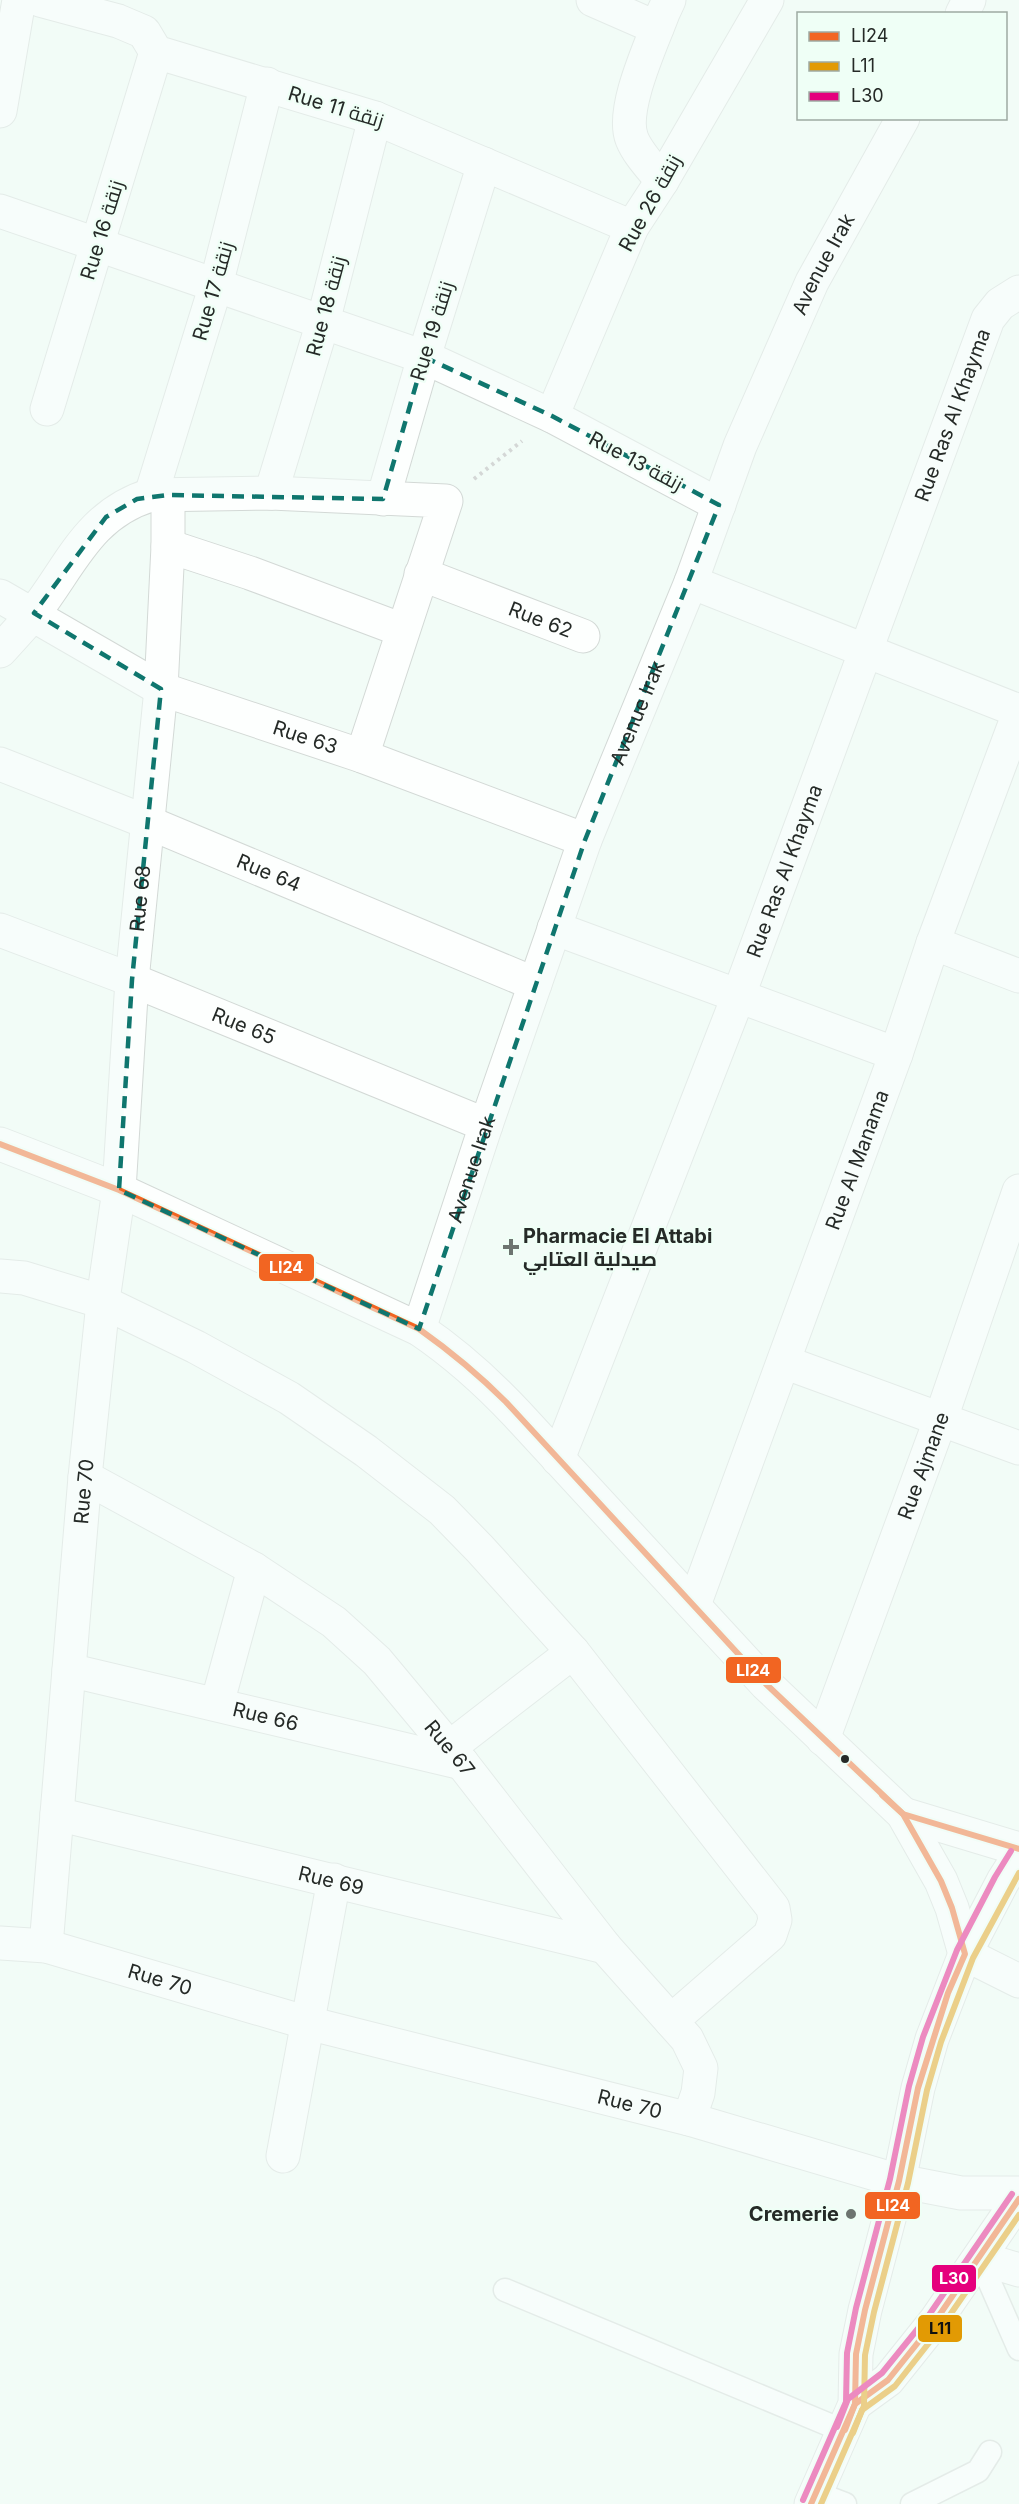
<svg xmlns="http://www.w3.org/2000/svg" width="1019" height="2504" font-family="Inter,Cairo,sans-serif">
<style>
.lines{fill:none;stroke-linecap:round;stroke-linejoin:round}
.service-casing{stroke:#d3d9d6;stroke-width:25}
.pedestrian-casing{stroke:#d3d9d6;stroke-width:35}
.minor-casing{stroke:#d3d9d6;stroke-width:35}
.secondary-casing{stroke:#d3d9d6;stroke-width:35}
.path{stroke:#d4d7d6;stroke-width:4;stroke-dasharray:3 4.5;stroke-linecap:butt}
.service{stroke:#fdfffe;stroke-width:22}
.pedestrian{stroke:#fdfffe;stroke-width:33}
.minor{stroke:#fdfffe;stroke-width:33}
.secondary{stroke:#fdfffe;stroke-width:33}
.bus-1-casing{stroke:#effff6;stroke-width:10}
.bus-2-casing{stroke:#effff6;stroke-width:10}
.bus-3-casing{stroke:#effff6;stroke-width:10}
.bus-1{stroke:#f26522;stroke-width:6}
.bus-2{stroke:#e29a04;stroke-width:6}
.bus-3{stroke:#e5007d;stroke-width:6}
.marked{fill:none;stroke:#0f766e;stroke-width:4.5;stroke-dasharray:12 8;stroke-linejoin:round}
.poi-dot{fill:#6d7470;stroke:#effff6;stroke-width:2}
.bus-dot{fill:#252a27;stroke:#effff6;stroke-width:2}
.labels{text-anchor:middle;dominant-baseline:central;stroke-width:4.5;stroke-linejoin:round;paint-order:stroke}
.street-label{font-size:20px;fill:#252a27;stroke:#effff6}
.poi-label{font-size:20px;font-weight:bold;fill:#252a27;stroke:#effff6;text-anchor:start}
.line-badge{stroke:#effff6;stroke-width:2}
.badge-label{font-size:16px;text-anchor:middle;font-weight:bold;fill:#fff}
.pale-badge-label{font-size:16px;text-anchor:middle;font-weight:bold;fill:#111}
</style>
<rect width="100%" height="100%" fill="#f2fcf7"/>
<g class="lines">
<g class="service-casing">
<g id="service">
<polyline points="979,2258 1019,2349"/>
<polyline points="505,2290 844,2431"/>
<polyline points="816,2493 845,2504"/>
<polyline points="912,2504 978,2471 990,2452"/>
</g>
</g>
<g class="pedestrian-casing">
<polyline id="pedestrian" points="965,1954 1019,1981"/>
</g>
<g class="minor-casing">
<g id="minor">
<polyline points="40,0 118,21 144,32 156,52 375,118 632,227"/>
<polyline points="593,0 657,28"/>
<polyline points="962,14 969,0"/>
<polyline points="0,111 19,0"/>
<path d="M662,181c-10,-13 -24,-27 -30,-42 -12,-29 20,-96 31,-126l6,-13"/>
<polyline points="0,211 424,357 552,416 719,505"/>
<polyline points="47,409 156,52"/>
<polyline points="552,416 632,227 662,181 767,0"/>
<polyline points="271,493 323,322 375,118"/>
<polyline points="151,495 216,285 267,84"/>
<polyline points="383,499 424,357 484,164"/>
<polyline points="168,546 250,573 402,630"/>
<path id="s1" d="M421,574l162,62"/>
<polyline points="691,582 1019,711"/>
<path id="s2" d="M0,596l161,93 201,67 223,84"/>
<path d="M0,651c11,-12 23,-25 34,-38 37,-47 54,-99 117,-118l120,-2 175,8 -84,255"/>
<path id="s3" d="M0,764l147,58 388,162"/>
<polyline points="554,928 896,1054"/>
<path id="s4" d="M0,930l132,50 354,145"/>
<polyline points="933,943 1019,976"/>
<path d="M0,1144l119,46 300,139c37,25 68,53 98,85l249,270 137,130 38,67 11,27 13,46"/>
<polyline points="0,1276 24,1278 103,1302 196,1347 289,1398 366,1451 442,1510 480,1549 573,1652 773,1908 775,1920 770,1935 671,2021"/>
<path id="s5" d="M419,1329l67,-204 99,-285 106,-258 49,-136 72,-164 91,-164"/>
<polyline points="784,1362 1019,1448"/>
<path id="s6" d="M558,1459l180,-462 250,-678 12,-15 19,-12"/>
<path id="s7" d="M85,1477l169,92 80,53 43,39 85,102 143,184 82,92 14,29 -3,25 -9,26"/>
<path id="s8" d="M694,1605l202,-551 37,-111 86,-230"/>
<path id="s9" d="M69,1670l393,93"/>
<polyline points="217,1704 254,1569"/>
<path id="s10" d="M823,1739l118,-321 78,-227"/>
<polyline points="450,1747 573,1652"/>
<path id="s11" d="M57,1814l548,133"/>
<polyline points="903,1814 1019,1849"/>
<path id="s12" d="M0,1943l46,3 262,77 381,96 210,62"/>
<path id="s13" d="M46,1946l39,-469 19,-184 15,-103 13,-210 29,-291 7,-143v-51"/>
<polyline points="283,2156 334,1880"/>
<polyline points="979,2258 1019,2270"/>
</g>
</g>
<g class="secondary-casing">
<g id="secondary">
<polyline points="899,2181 961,2193 1019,2193"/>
<polyline points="855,2404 888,2380 936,2320 1019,2199"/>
<polyline points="811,2504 855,2404 856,2354 865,2310 899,2181 918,2088 932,2039 965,1954 1003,1881 1019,1856"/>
</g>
</g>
<polyline class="path" points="474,479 522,441"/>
<use href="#service" class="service"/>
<use href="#pedestrian" class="pedestrian"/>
<use href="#minor" class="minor"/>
<use href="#secondary" class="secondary"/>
<g class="bus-1-casing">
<g id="bus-1">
<path d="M0,1144l119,46 300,139c31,22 60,46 87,73l260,282 137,130 38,67 11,27 13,46 -17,39 -30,95 -19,93 -34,129 -9,44 -1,50 -44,100"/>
<polyline points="882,1795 903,1814 1019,1849"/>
<polyline points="845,2430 855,2404 888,2380 936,2320 1019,2199"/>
</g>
</g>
<g class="bus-2-casing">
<g id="bus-2">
<polyline points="853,2433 862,2410 895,2386 943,2325 1019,2215"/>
<polyline points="821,2504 864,2406 865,2355 874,2312 908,2183 927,2090 941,2042 973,1958 1019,1873"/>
</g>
</g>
<g class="bus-3-casing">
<g id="bus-3">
<polyline points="837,2427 848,2399 882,2373 929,2315 1012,2194"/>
<polyline points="803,2500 846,2402 847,2353 856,2308 890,2179 909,2086 923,2037 957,1950 995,1877 1011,1851"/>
</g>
</g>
<use href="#bus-1" class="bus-1"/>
<use href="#bus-2" class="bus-2"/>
<use href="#bus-3" class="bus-3"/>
</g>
<path d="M0 0H1019V2504H0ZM424,357l128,59 167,89 -134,335 -166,489 -300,-139 13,-210 29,-291 -127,-76 72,-96 31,-18 31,-4 215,4z" fill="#f2fcf7" fill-opacity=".55" fill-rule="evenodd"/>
<path class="marked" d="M424,357l128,59 167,89 -134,335 -166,489 -300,-139 13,-210 29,-291 -127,-76 72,-96 31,-18 31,-4 215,4z"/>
<g class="poi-dot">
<path d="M508 1238h6v6h6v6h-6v6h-6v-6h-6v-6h6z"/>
<circle cx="851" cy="2214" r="6"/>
</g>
<circle class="bus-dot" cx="845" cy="1759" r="5"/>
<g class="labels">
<g class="street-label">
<text transform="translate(336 107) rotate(17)">Rue 11 زنقة</text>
<text transform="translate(650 203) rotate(-61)">Rue 26 زنقة</text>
<text transform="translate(102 230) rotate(-73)">Rue 16 زنقة</text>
<text stroke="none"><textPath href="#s5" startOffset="1140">Avenue Irak</textPath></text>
<text transform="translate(213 291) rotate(-74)">Rue 17 زنقة</text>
<text transform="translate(326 306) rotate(-75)">Rue 18 زنقة</text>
<text transform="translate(432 331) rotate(-73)">Rue 19 زنقة</text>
<text stroke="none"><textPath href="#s6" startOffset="1116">Rue Ras Al Khayma</textPath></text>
<text transform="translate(636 461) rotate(28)">Rue 13 زنقة</text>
<text stroke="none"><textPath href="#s1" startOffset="128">Rue 62</textPath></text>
<text stroke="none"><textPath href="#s5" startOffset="654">Avenue Irak</textPath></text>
<text stroke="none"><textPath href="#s2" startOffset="338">Rue 63</textPath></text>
<text stroke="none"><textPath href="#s6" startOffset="630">Rue Ras Al Khayma</textPath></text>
<text stroke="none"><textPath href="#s3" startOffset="290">Rue 64</textPath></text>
<text stroke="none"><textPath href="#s13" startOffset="1052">Rue 68</textPath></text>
<text stroke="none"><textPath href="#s4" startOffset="262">Rue 65</textPath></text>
<text stroke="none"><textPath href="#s8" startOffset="474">Rue Al Manama</textPath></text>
<text stroke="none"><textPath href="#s5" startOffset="168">Avenue Irak</textPath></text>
<text stroke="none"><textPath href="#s10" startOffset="291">Rue Ajmane</textPath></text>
<text stroke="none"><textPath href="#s13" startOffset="456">Rue 70</textPath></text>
<text stroke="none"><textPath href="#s9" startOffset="202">Rue 66</textPath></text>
<text stroke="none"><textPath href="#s7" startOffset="460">Rue 67</textPath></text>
<text stroke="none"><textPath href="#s11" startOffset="282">Rue 69</textPath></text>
<text stroke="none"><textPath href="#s12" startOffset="165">Rue 70</textPath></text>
<text stroke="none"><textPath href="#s12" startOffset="651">Rue 70</textPath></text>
</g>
<g class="poi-label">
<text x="523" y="1236">Pharmacie El Attabi<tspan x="523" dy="23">صيدلية العتابي</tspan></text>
<text x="839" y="2214" text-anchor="end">Cremerie</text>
</g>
</g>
<g class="line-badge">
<rect x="258" y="1253" width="57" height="29" rx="6" fill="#f26522"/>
<rect x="725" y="1656" width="57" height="28" rx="6" fill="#f26522"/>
<rect x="864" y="2191" width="57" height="29" rx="6" fill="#f26522"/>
<rect x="931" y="2264" width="46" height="29" rx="6" fill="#e5007d"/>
<rect x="917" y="2314" width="46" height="29" rx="6" fill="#e29a04"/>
</g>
<g class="badge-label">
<text x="286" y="1273">LI24</text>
<text x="753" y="1676">LI24</text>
<text x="893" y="2211">LI24</text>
<text x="954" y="2284">L30</text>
</g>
<g class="pale-badge-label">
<text x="940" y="2334">L11</text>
</g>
<rect x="797" y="12" width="210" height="108" fill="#effff6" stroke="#9eaaa3" stroke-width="1.5"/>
<rect x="809" y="32" width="30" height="9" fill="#f26522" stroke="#9eaaa3" stroke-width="1.5"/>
<text x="851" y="42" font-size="18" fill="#252a27">LI24</text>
<rect x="809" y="62" width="30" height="9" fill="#e29a04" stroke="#9eaaa3" stroke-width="1.5"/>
<text x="851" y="72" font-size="18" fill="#252a27">L11</text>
<rect x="809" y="92" width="30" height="9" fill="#e5007d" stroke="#9eaaa3" stroke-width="1.5"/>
<text x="851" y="102" font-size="18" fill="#252a27">L30</text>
</svg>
